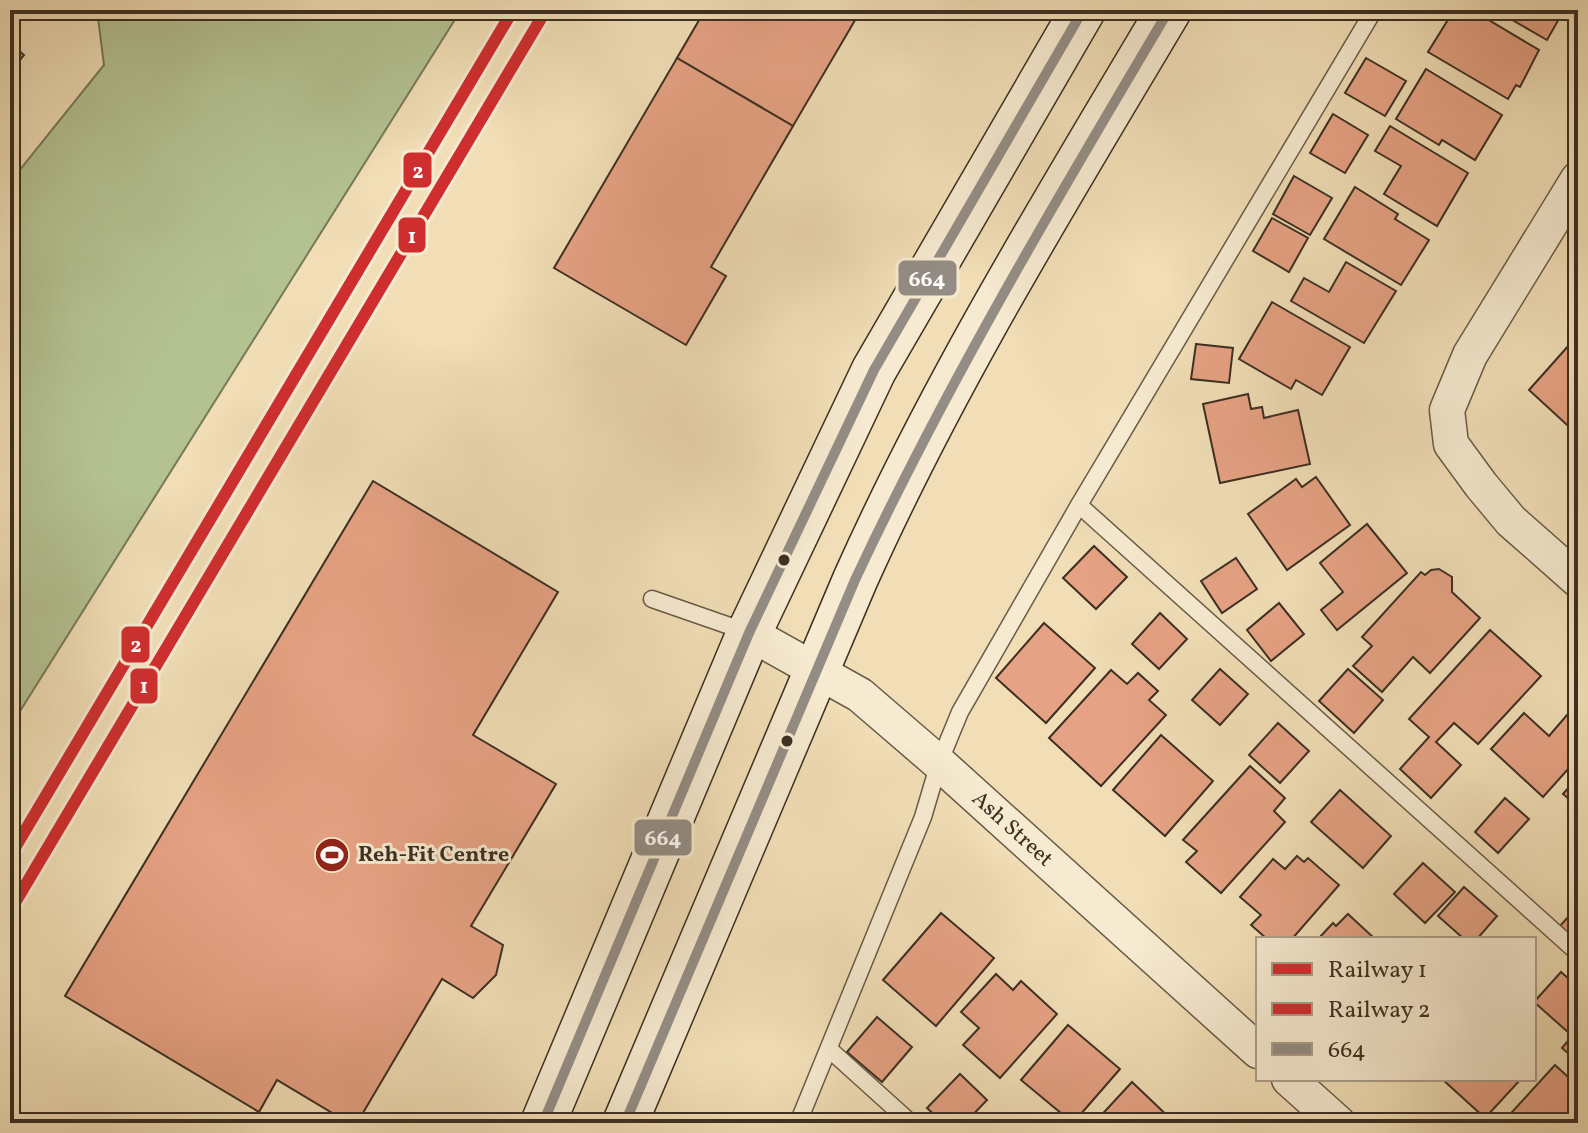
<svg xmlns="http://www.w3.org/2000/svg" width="1588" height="1133" font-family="Vollkorn,serif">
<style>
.green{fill:#b4c292;stroke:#78785a;stroke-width:2}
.building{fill:#e6a284;stroke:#3c2f22;stroke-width:2}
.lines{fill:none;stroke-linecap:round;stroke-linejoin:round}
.service-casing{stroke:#695b47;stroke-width:19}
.minor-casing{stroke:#695b47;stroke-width:37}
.secondary-casing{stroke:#3c2f22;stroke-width:47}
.service{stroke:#f6ead0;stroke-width:16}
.minor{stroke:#f6ead0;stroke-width:34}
.secondary{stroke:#f6ead0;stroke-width:44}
.bus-1-casing{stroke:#f6ead0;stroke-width:16}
.bus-1{stroke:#948d85;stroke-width:10}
.rail-1-casing{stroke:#f6ead0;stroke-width:18}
.rail-2-casing{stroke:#f6ead0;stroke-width:18}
.rail-1{stroke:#cf2e2f;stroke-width:12}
.rail-2{stroke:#cf2e2f;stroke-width:12}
.bus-dot{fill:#3c2f22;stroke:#f6ead0;stroke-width:3}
.labels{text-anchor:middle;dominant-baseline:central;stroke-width:6;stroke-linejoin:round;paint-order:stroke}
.street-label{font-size:22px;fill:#3c2f22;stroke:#f6ead0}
.poi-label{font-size:22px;font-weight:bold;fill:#3c2f22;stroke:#f6ead0;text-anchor:start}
.line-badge{stroke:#f6ead0;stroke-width:3}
.badge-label{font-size:22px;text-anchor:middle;font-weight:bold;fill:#fff}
</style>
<rect width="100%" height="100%" fill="#f1deb6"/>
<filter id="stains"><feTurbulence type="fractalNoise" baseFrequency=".0025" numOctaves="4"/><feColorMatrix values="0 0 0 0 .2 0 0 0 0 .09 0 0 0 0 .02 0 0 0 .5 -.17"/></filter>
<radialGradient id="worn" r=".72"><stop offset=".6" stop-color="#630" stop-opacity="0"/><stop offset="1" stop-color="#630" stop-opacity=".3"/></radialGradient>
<polygon class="green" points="97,10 461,10 10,727 10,182 104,65"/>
<g class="building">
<polygon points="705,10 861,10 793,126 677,58"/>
<polygon points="1454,10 1472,10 1539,50 1520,87 1516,85 1508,99 1428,52"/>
<polygon points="1495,10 1564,10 1547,40"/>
<polygon points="10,43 24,55 10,72"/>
<polygon points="677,58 793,126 711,267 726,276 686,345 554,268"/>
<polygon points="1366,58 1406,81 1385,116 1345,93"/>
<polygon points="1426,69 1502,115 1475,160 1442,140 1439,145 1396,119"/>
<polygon points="1333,114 1368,135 1345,173 1310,153"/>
<polygon points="1390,126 1468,173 1437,226 1384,194 1401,166 1375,151"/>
<polygon points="1294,176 1332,198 1310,235 1273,214"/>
<polygon points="1355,187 1398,214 1395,219 1429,240 1401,285 1324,239"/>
<polygon points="1272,218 1308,238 1289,272 1253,251"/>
<polygon points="1346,262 1396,291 1364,343 1291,301 1304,278 1329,292"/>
<polygon points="1272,302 1350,347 1322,395 1296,380 1291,389 1239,359"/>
<polygon points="1578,335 1578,435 1529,390"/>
<polygon points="1196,344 1233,348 1229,383 1191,379"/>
<polygon points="1248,394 1251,409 1262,407 1264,418 1298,410 1310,464 1220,483 1203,404"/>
<polygon points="1316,477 1350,525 1287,570 1248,514 1296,479 1302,487"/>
<polygon points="373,481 558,592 473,735 556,784 471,926 503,945 496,975 473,998 442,979 357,1123 349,1123 277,1080 259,1112 65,996"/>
<polygon points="1367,524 1407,573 1337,630 1321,610 1343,592 1320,563"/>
<polygon points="1094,546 1127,577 1096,609 1063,578"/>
<polygon points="1236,558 1257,589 1222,613 1201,581"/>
<polygon points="1439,569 1452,577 1452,592 1480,618 1430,673 1413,657 1382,692 1353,666 1372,646 1362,637 1421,572 1425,575 1431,570"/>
<polygon points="1279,603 1304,634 1271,661 1247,630"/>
<polygon points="1160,613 1187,639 1159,669 1132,644"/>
<polygon points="1044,623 1095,668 1046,723 996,678"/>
<polygon points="1490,630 1541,676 1478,744 1454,723 1436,742 1461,765 1431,798 1400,769 1429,737 1409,719"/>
<polygon points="1220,669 1248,694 1220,725 1192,700"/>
<polygon points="1348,669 1383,700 1354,733 1319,701"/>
<polygon points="1111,670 1127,684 1138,673 1158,691 1149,700 1166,715 1101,786 1049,738"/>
<polygon points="1573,708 1578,713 1578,758 1543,797 1491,749 1524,713 1549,736"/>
<polygon points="1278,723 1309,751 1280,783 1249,755"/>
<polygon points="1161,735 1213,781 1165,836 1113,790"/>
<polygon points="1250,766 1285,798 1274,811 1285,822 1221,893 1186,862 1197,851 1183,840"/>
<polygon points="1578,777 1578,807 1563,794"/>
<polygon points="1340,790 1391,836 1363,868 1311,822"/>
<polygon points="1505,798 1529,819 1498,853 1475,832"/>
<polygon points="1578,815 1578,833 1569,825"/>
<polygon points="1297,856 1304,862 1308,858 1339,885 1292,939 1267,939 1251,925 1261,915 1240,897 1273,859 1285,869"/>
<polygon points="1423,863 1455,892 1425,923 1394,894"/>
<polygon points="1464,887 1497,916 1477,939 1464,939 1438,916"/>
<polygon points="1578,906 1578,943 1560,926"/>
<polygon points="941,913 994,958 936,1026 883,980"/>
<polygon points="1348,914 1375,939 1318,939 1333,923 1336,926"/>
<polygon points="1561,972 1578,987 1578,1022 1569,1033 1534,1002"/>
<polygon points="996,974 1013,990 1021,981 1057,1014 1000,1078 963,1045 979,1028 961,1012"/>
<polygon points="877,1017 912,1047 882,1082 847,1052"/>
<polygon points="1068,1025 1120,1069 1073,1123 1021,1080"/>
<polygon points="1578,1029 1578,1062 1562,1048"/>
<polygon points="1555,1065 1578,1086 1578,1123 1502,1123"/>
<polygon points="960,1074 987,1100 965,1123 943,1123 927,1108"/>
<polygon points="1442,1079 1521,1079 1485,1118"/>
<polygon points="1132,1082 1175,1123 1094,1123"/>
</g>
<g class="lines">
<g class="service-casing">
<g id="service">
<polyline points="1079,505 1578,953"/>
<polyline points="652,599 747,632"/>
<polyline points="829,1049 911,1123"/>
<polyline points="798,1123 923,817 939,763 960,712 1079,505 1374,10"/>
</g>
</g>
<g class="minor-casing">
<g id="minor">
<polyline points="1578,179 1470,355 1447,410 1451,444 1481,485 1511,521 1578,580"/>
<path id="s1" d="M749,633l111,62 79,68 319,288"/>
<polyline points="1289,1079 1338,1123"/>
</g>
</g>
<g class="secondary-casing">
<g id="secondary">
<polyline points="543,1123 749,633 874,370 1083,10"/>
<path d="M625,1123l230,-543c89,-199 203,-383 314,-570"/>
</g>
</g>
<use href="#service" class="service"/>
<use href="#minor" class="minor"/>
<use href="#secondary" class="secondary"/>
<g class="bus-1-casing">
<g id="bus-1">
<polyline points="543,1123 749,633 874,370 1083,10"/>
<path d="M625,1123l230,-543c92,-197 203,-383 314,-570"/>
</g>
</g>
<use href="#bus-1" class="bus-1"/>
<g class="rail-1-casing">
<polyline id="rail-1" points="10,911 546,10"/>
</g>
<g class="rail-2-casing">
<polyline id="rail-2" points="10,856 513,10"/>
</g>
<use href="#rail-1" class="rail-1"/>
<use href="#rail-2" class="rail-2"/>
</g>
<defs>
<g id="stadium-disc" transform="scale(1.8)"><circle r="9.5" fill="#8f2418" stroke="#f6ead0"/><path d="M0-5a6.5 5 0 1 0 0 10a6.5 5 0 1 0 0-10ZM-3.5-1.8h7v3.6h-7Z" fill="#fff"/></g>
</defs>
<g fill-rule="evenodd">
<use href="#stadium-disc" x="332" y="855"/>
</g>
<g class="bus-dot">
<circle cx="784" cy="560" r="7"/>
<circle cx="787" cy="741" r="7"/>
</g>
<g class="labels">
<g class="street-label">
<text stroke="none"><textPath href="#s1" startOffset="330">Ash Street</textPath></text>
</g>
<g class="poi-label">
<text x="358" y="855">Reh-Fit Centre</text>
</g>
</g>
<g class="line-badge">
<rect x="402" y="151" width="31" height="38" rx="8" fill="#cf2e2f"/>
<rect x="397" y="216" width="30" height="38" rx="8" fill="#cf2e2f"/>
<rect x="897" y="259" width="61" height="38" rx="8" fill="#948d85"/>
<rect x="120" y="625" width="31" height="39" rx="8" fill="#cf2e2f"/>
<rect x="129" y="667" width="30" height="38" rx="8" fill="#cf2e2f"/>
<rect x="633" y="818" width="60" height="39" rx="8" fill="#948d85"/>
</g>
<g class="badge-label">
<text x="418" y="178">2</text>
<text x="412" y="243">1</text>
<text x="927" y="286">664</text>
<text x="136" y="652">2</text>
<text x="144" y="693">1</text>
<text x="663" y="845">664</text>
</g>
<rect width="1588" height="1133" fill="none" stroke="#f1deb6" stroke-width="40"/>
<rect x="12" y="12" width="1564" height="1109" fill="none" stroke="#3c2f22" stroke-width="4"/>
<rect x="20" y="20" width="1548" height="1093" fill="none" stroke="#3c2f22" stroke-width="2"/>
<rect x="1256" y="937" width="280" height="144" fill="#f6ead0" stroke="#ac9f8a" stroke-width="2"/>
<rect x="1272" y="963" width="40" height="12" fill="#cf2e2f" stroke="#ac9f8a" stroke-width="2"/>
<text x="1328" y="977" font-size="24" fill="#3c2f22">Railway 1</text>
<rect x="1272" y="1003" width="40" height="12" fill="#cf2e2f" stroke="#ac9f8a" stroke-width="2"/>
<text x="1328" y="1017" font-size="24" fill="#3c2f22">Railway 2</text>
<rect x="1272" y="1043" width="40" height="12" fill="#948d85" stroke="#ac9f8a" stroke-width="2"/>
<text x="1328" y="1057" font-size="24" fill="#3c2f22">664</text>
<rect width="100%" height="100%" filter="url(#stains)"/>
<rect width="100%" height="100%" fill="url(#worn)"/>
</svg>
